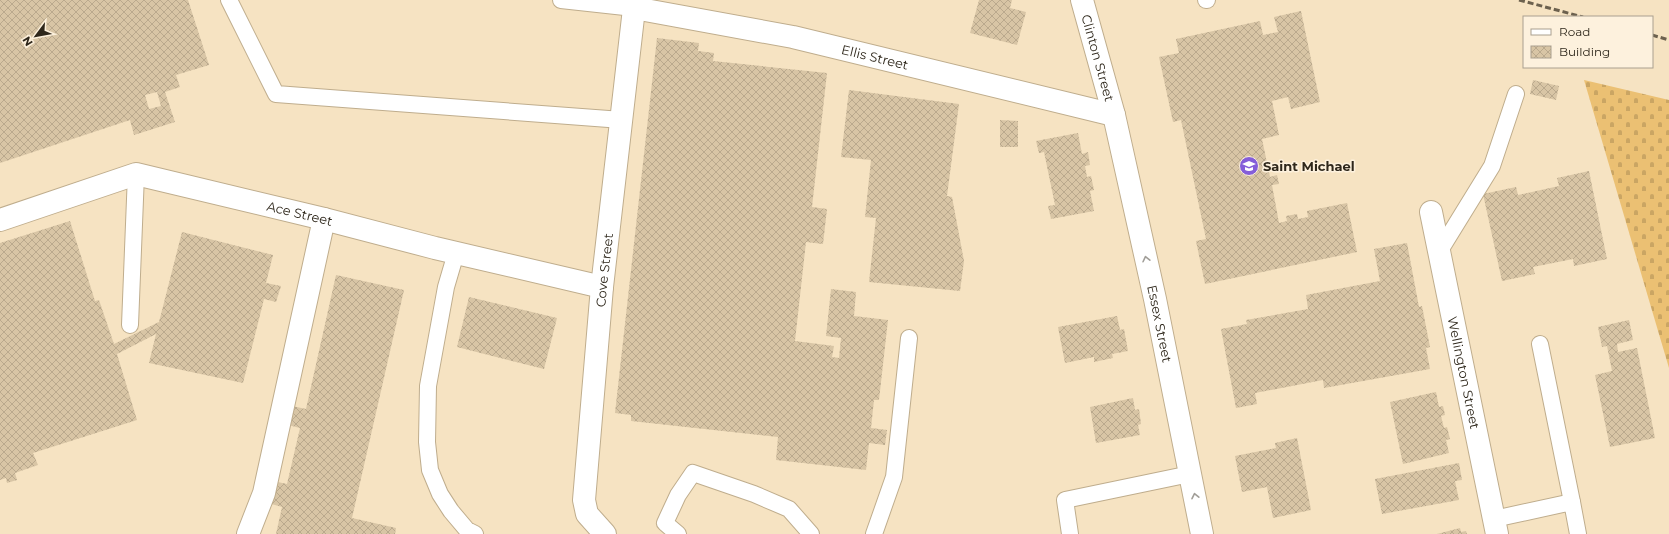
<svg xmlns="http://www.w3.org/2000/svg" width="1669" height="534" font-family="Montserrat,sans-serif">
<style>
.cemetery{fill:url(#cemetery-stones)}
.building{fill:url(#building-cross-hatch);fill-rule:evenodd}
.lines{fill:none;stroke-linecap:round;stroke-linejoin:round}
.service-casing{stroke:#bfad8d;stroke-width:18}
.minor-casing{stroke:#bfad8d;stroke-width:24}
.service{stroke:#fff;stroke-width:16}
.minor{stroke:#fff;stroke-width:22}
.rail{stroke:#6c614e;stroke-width:3;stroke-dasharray:6 3;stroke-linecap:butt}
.oneway{stroke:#a19e98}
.labels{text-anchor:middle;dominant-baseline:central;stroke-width:3;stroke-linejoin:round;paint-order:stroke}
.street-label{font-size:13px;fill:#2e271b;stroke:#fdf1dd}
.poi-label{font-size:13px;font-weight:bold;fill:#2e271b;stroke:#fdf1dd;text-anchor:start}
</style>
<defs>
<pattern id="cemetery-stones" width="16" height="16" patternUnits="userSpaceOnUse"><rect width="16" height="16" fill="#ebc073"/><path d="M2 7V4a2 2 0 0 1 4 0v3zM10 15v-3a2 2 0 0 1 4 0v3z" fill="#caa563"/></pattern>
<pattern id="building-cross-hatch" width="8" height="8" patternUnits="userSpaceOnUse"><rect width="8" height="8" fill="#d8c5a5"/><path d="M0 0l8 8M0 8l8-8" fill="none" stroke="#baa98d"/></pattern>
</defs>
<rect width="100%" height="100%" fill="#f6e3c2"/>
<polygon class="cemetery" points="1584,80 1669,100 1669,368"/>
<g class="building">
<path d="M0,0h188l21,65 -33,10 4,12 -15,5 10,30 -41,13 -4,-15 -130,43zM157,92l4,14 -12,3 -4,-14z"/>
<polygon points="979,0 1012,0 1010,8 1026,12 1017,45 970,33"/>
<polygon points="1301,11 1320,102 1291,109 1288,97 1272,101 1279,135 1262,139 1270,177 1277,175 1279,184 1272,185 1279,223 1287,221 1286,216 1297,214 1298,219 1308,217 1307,211 1347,203 1357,252 1205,284 1196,241 1206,239 1181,120 1173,122 1159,57 1179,53 1176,39 1260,21 1263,35 1278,32 1274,17"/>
<polygon points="657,38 699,43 698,51 714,53 713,61 827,73 812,207 827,209 823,244 806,242 795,341 834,346 832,357 839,358 841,338 826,336 831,289 856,292 854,316 888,320 879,400 874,400 871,428 887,430 885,445 869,443 866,470 776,460 778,437 631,421 631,415 615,413"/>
<polygon points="1533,80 1559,86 1556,100 1530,94"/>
<polygon points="849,90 959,104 947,196 952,197 964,261 960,291 869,282 876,218 865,217 871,160 841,157"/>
<polygon points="1000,120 1018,121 1018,147 1000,147"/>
<polygon points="1078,133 1082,154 1088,152 1090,165 1085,166 1087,177 1091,176 1094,190 1090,191 1094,211 1051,219 1048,206 1055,205 1044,152 1039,153 1036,141"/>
<polygon points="1589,171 1607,259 1574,266 1573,259 1533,267 1535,274 1502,281 1483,194 1516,187 1518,195 1559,186 1557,178"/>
<polygon points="70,221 95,301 99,300 114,344 159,322 182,232 273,255 266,283 281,286 276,302 264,299 243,383 149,363 156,334 117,354 137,420 33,453 38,465 15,473 17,480 7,483 6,478 0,480 0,243"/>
<polygon points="1407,243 1419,307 1422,306 1430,347 1426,348 1430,369 1324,388 1323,380 1255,393 1257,404 1236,408 1221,329 1247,324 1246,320 1308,309 1306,295 1380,281 1374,249"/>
<polygon points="336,275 404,290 352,518 396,528 395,534 276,534 282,507 268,503 273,481 287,484 300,428 288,425 292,406 306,409"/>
<polygon points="469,297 557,318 544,369 457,347"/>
<polygon points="1117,316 1120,330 1124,329 1128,351 1112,354 1113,358 1094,362 1094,357 1065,363 1058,327"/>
<polygon points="1629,320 1633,340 1617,344 1618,352 1637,348 1655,438 1610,447 1595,375 1612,371 1607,346 1602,347 1598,327"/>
<polygon points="1436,392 1439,407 1443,406 1445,415 1441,416 1444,428 1447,427 1450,439 1446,440 1449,453 1403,464 1390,402"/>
<polygon points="1133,398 1135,410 1139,409 1141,424 1138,425 1140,435 1096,443 1090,407"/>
<polygon points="1297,438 1311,510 1273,518 1267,487 1242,492 1235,456 1276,448 1275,443"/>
<polygon points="1459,463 1462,480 1455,481 1459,500 1382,514 1375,479"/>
<polygon points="1460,528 1461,532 1466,531 1467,534 1437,534"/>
</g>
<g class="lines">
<g class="service-casing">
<g id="service">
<polyline points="229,0 276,94 622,120"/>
<polyline points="561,0 634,8"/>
<polyline points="1206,0 1207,0"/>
<polyline points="1439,252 1492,166 1516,94"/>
<polyline points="456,253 446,287 428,386 427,442 430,470 440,494 451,511 467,530 475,534"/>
<polyline points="130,325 136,174"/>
<polyline points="1540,344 1572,502"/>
<polyline points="1494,519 1572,502 1578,534"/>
<polyline points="678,534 665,523 678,495 693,473 754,494 789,509 811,534"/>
<polyline points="874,534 894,477 909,338"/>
<polyline points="1070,534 1065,500 1190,474"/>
</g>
</g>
<g class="minor-casing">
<g id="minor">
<path id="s1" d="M1082,0l32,115 41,184 47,235"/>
<path id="s2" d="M634,8l159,29 321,78"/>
<path id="s3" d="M1431,212l66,322"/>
<path id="s4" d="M0,220l136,-46 188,45 111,29 167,39"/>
<polyline points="248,534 264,493 324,219"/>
<path id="s5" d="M605,534l-18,-20 -3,-14 18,-213 33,-287"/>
</g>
</g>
<use href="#service" class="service"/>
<use href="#minor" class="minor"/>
<g class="rail">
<polyline points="1519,0 1583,17"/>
<polyline points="1652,35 1669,40"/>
</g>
</g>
<defs><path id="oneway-chevron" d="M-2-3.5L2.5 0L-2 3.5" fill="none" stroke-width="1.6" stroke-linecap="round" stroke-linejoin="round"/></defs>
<g class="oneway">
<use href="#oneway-chevron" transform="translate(1146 259) rotate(-103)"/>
<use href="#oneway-chevron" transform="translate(1195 496) rotate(-102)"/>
</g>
<defs>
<g id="school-disc" transform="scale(1)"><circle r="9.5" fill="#845ed9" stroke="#fdf1dd"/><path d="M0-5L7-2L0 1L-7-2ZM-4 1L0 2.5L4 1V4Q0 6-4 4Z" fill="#fff"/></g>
</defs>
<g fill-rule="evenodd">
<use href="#school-disc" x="1249" y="166"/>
</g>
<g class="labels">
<g class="street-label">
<text stroke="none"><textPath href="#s2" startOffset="246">Ellis Street</textPath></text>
<text stroke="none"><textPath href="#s1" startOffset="60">Clinton Street</textPath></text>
<text stroke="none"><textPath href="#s4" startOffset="312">Ace Street</textPath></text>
<text stroke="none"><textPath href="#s5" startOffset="272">Cove Street</textPath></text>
<text stroke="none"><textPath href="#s1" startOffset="333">Essex Street</textPath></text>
<text stroke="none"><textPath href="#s3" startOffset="164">Wellington Street</textPath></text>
</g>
<g class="poi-label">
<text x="1263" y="166">Saint Michael</text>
</g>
</g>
<rect x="1523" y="16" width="130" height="52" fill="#fdf1dd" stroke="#aaa08f"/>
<rect x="1531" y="29" width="20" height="6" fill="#ffffff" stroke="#aaa08f"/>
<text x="1559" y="36" font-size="12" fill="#2e271b">Road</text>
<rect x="1531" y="46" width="20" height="12" fill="url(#building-cross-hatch)" stroke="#aaa08f"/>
<text x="1559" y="56" font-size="12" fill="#2e271b">Building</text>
<g transform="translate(36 36) rotate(238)" stroke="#fdf1dd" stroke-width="3" paint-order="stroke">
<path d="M0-3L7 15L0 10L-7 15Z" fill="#2e271b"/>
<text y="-6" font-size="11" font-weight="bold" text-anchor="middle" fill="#2e271b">N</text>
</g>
</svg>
